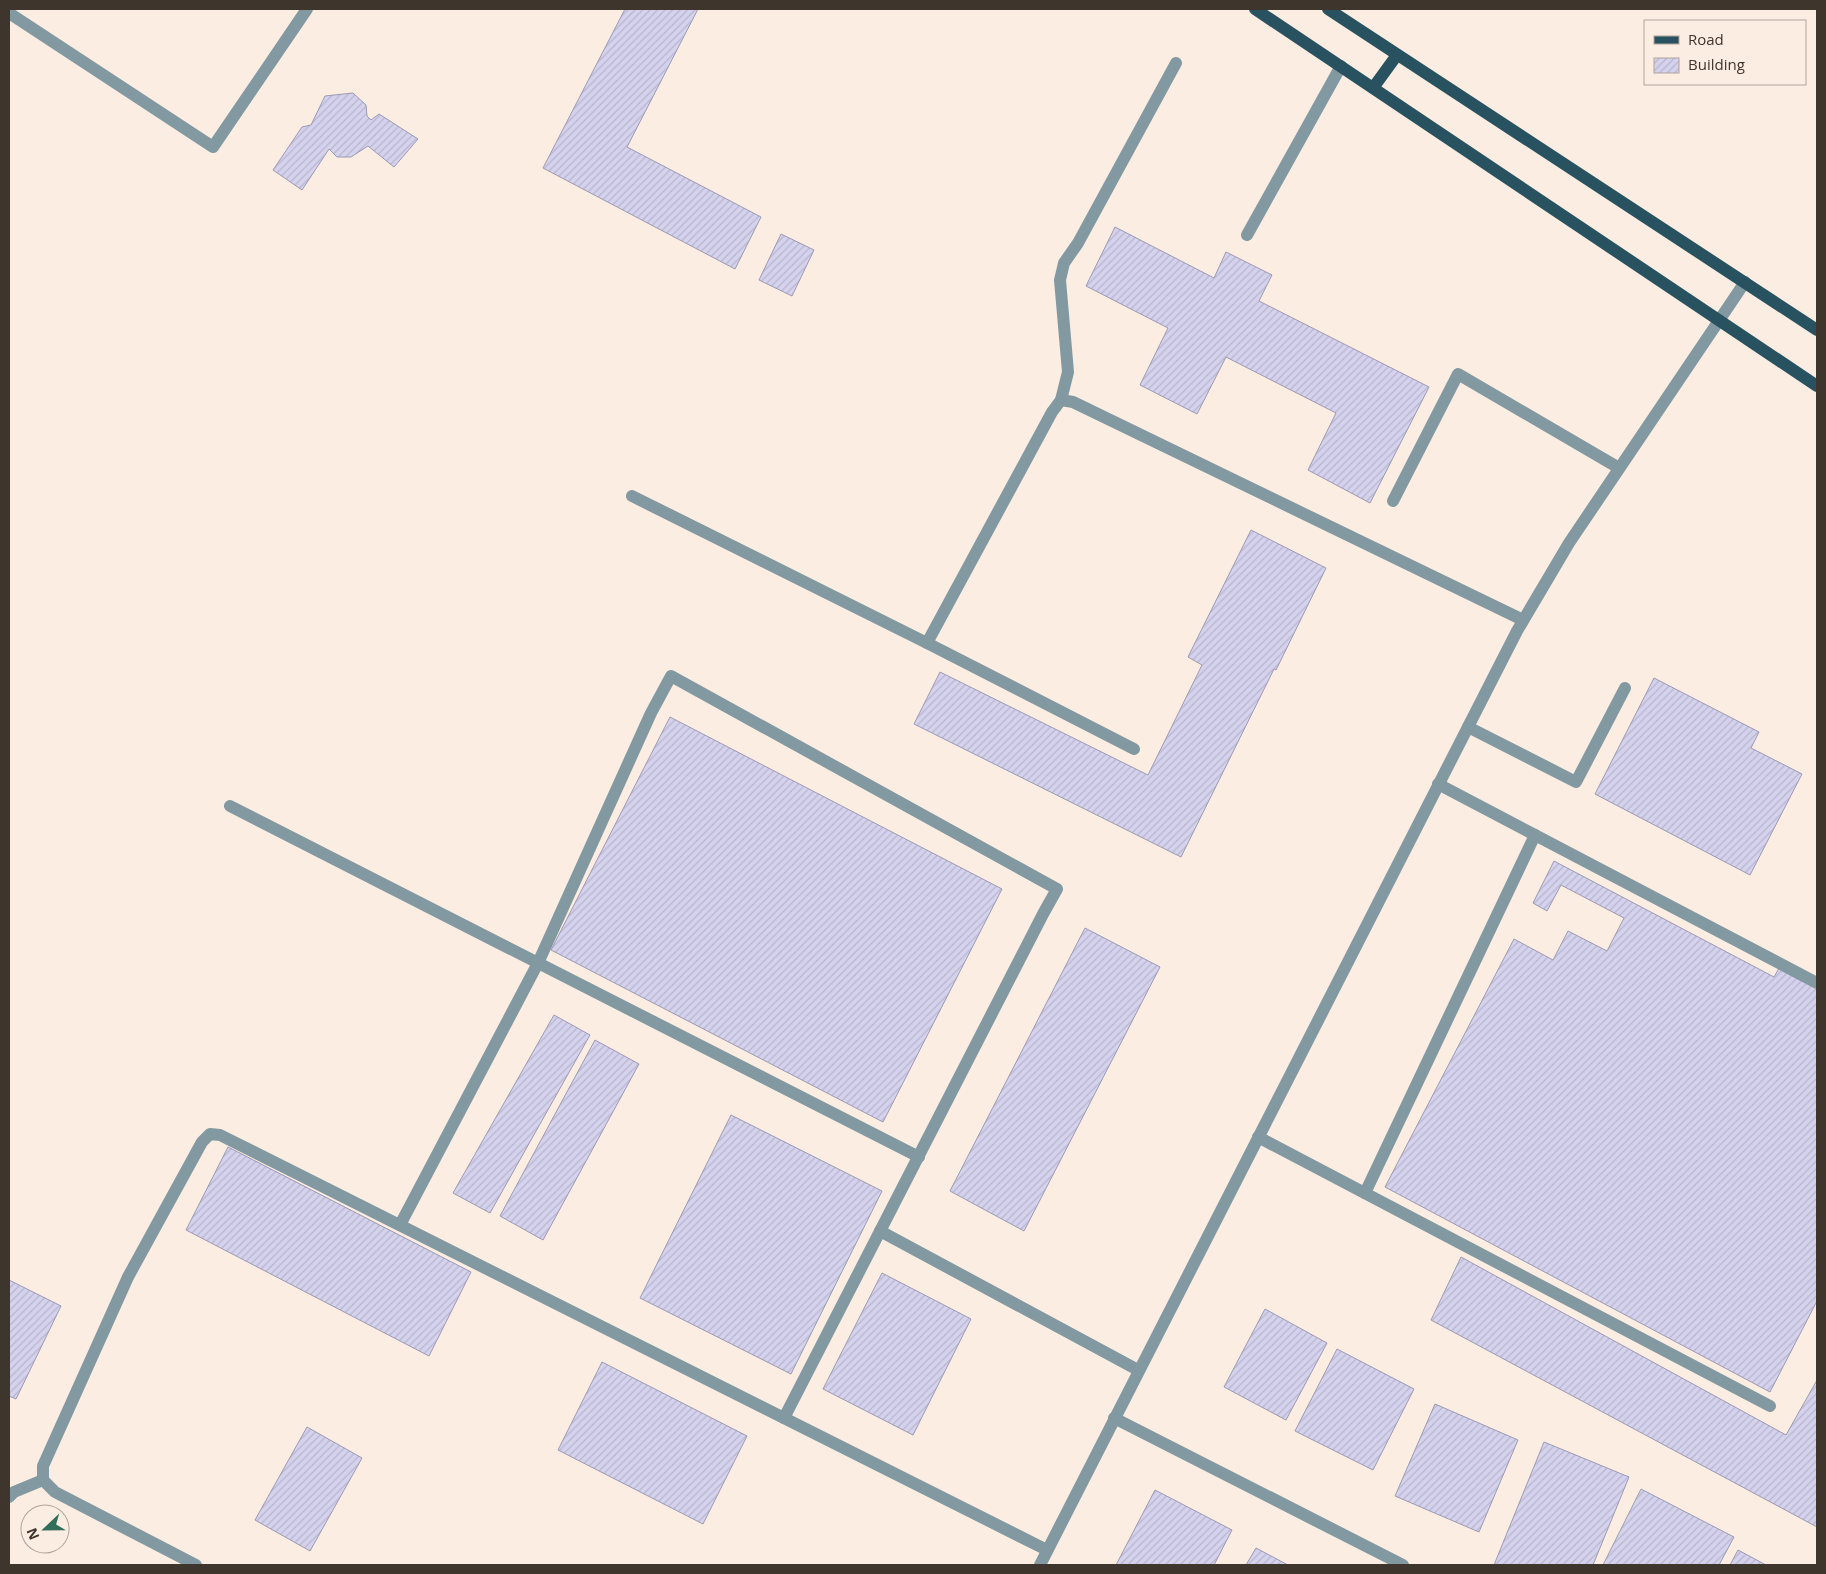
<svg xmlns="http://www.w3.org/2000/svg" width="1826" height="1574" font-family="'Open Sans',sans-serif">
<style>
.building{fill:url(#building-hatch);stroke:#9b99b3}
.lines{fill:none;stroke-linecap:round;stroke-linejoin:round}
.minor{stroke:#8399a1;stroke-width:12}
.major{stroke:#28525f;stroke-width:12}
</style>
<defs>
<pattern id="building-hatch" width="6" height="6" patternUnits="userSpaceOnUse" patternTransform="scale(1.25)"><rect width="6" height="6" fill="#d5d2ee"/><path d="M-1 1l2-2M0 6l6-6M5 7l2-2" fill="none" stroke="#b8b5cc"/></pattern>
</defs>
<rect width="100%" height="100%" fill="#fcede2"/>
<g class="building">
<polygon points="625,9 698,9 627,147 761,217 735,269 543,168"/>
<polygon points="353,93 366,105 367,116 371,120 379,114 418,139 394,167 368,146 351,157 337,157 329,149 302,190 273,170 302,127 311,125 325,96"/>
<polygon points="1115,227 1214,278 1226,252 1272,275 1259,301 1429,387 1370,503 1308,470 1336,413 1226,357 1197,414 1140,385 1168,328 1086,286"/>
<polygon points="781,234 814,250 792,296 759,280"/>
<polygon points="1251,530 1326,568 1276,670 1274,669 1181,857 914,724 940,672 1148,775 1202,665 1188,657"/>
<polygon points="1654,678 1759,732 1751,748 1802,774 1750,875 1595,794"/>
<polygon points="670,717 1002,889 883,1122 551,950"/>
<polygon points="1554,861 1774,977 1782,963 1817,981 1817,1301 1770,1392 1385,1187 1514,939 1553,960 1568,931 1607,951 1624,918 1561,885 1547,911 1533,903"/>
<polygon points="1085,928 1160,967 1024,1231 950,1191"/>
<polygon points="554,1015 590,1035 490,1213 453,1193"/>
<polygon points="595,1040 639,1064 543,1240 500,1216"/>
<polygon points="731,1115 882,1191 791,1374 640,1298"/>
<polygon points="228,1147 471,1272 429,1356 186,1230"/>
<polygon points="1461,1257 1786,1435 1817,1380 1817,1527 1431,1320"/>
<polygon points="882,1273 971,1319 913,1435 823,1389"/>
<polygon points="9,1280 61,1306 16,1399 9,1396"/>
<polygon points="1265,1309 1327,1343 1286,1420 1224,1387"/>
<polygon points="1337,1349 1414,1389 1373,1470 1295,1431"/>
<polygon points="602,1362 747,1436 703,1524 558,1450"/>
<polygon points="1435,1404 1518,1440 1479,1532 1395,1496"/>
<polygon points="307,1427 362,1458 310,1551 255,1520"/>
<polygon points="1544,1442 1629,1477 1593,1565 1494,1565"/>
<polygon points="1641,1489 1734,1537 1719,1565 1603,1565"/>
<polygon points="1155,1490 1232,1530 1214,1565 1116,1565"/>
<polygon points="1256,1548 1288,1565 1246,1565"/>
<polygon points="1738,1550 1766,1565 1730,1565"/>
</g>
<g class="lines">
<g class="minor">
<polyline points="9,13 213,147 307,9"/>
<polyline points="1247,235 1341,66"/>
<polyline points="1061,400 1068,372 1060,280 1064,263 1078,243 1176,63"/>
<polyline points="632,496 927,643 1052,412 1061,400 1073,402 1523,620"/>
<polyline points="1393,501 1458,374 1619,468"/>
<polyline points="927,643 1134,749"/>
<polyline points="1468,727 1576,782 1625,688"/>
<polyline points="1438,784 1817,983"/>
<polyline points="230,806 919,1157"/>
<polyline points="1258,1137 1770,1406"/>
<polyline points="1365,1193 1535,835"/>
<polyline points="400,1225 538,963 651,713 671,676 1057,889 1043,914 784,1418"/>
<polyline points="880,1231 1138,1370"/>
<polyline points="1114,1418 1403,1565"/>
<polyline points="9,1497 14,1492 43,1480"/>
<polyline points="196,1565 55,1492 43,1480 43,1466 128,1277 202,1142 210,1134 220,1135 1047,1550"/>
<polyline points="1040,1565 1517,631 1569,543 1745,282"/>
</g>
<g class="major">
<polyline points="1255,9 1817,386"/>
<polyline points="1328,9 1817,330"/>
<polyline points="1373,88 1397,55"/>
</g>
</g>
<rect width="1826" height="1574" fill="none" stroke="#3e352d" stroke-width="20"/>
<rect x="1644" y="20" width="162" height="65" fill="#fcede2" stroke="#b0a39a"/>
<rect x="1654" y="36" width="25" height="8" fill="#28525f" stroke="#b0a39a"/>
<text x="1688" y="45" font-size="15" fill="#3e352d">Road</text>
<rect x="1654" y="58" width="25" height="15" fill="url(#building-hatch)" stroke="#b0a39a"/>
<text x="1688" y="70" font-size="15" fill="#3e352d">Building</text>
<g transform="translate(45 1529) rotate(248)"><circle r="24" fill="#fcede2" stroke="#b0a39a"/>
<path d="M0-4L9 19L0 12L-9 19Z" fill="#316f5b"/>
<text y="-8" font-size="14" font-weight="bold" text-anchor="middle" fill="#3e352d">N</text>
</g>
</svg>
